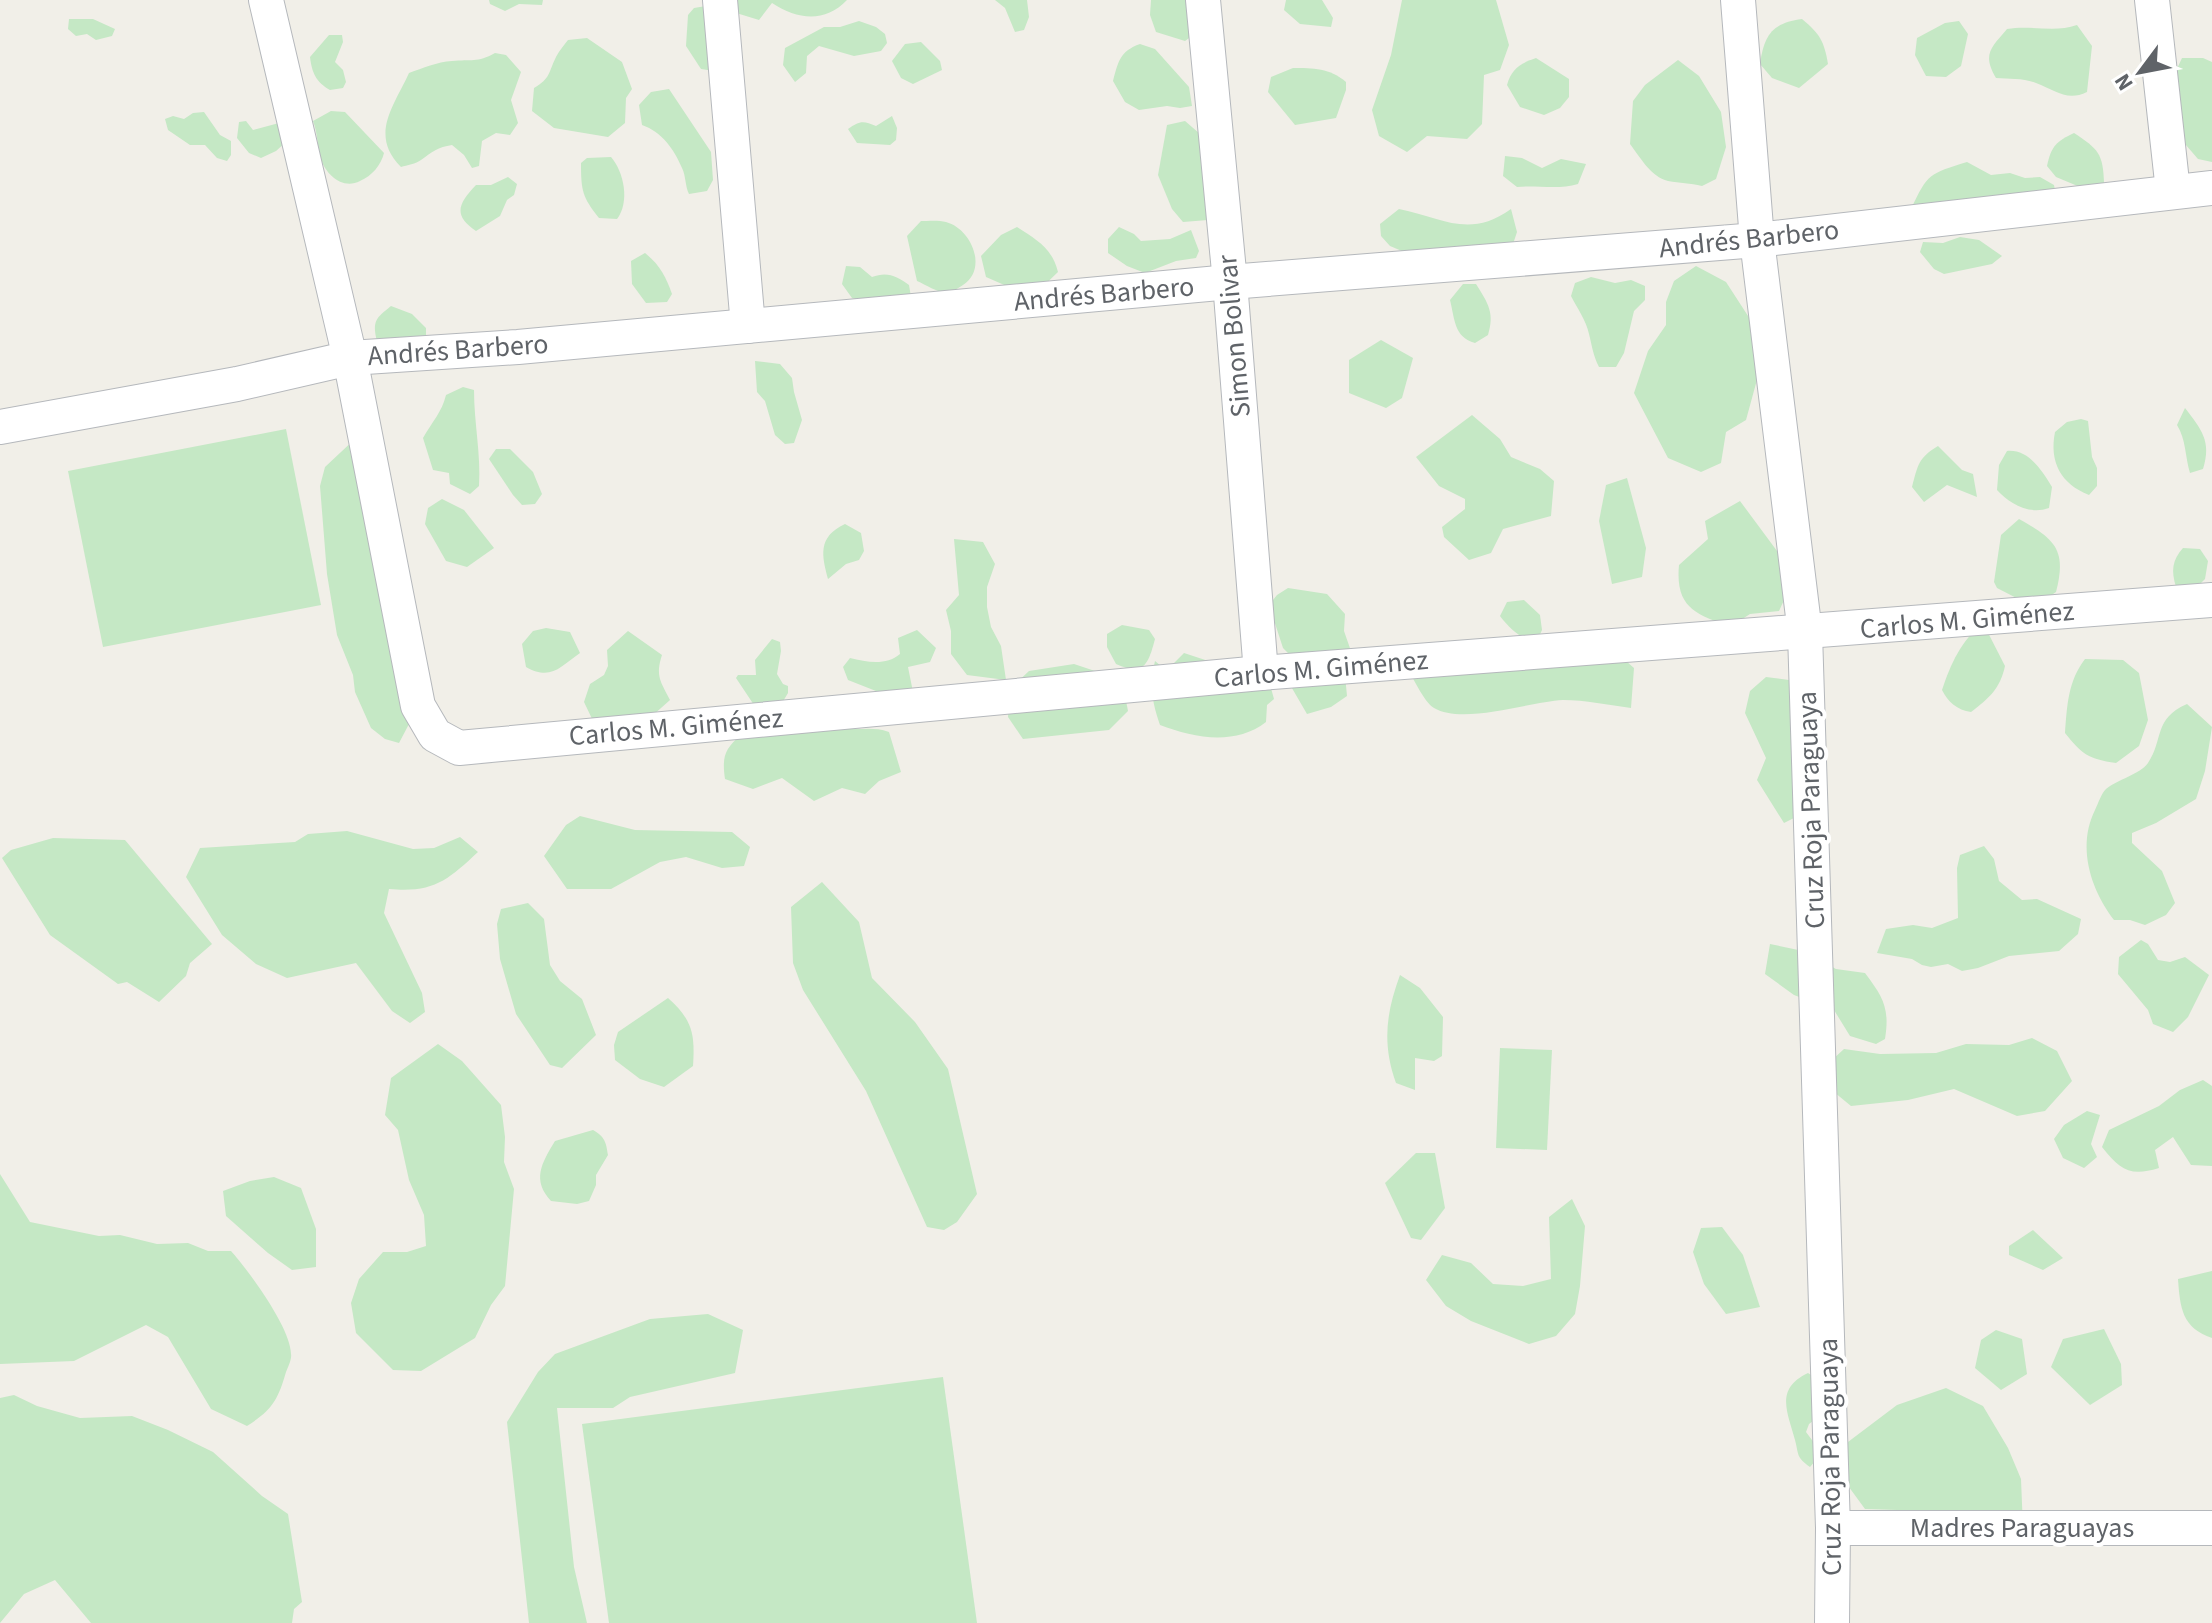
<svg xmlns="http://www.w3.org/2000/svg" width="2212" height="1623" font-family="'Source Sans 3',sans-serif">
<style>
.green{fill:#c5e8c5}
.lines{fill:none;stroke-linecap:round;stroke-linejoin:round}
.street-casing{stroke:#b5b8bc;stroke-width:36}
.street{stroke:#fff;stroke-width:34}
.labels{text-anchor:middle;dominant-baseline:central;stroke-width:8;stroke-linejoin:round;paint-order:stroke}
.street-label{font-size:28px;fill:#5f6368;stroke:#fff}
</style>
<rect width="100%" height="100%" fill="#f1efe8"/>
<g class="green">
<polygon points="489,0 543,0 542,5 519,4 505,11 490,4"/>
<path d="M732,0h115c-22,23 -49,20 -75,3l-13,17 -26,-8z"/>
<polygon points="995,0 1027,0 1029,17 1024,30 1015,32 1005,8"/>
<polygon points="1151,0 1193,0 1200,30 1185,41 1156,32 1150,15"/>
<polygon points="1286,0 1322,0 1333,18 1331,27 1300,24 1284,10"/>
<polygon points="1402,0 1496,0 1509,45 1500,70 1484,75 1482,124 1467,139 1427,136 1407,152 1379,136 1372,110 1391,55"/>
<polygon points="706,6 714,71 701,69 686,46 688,15 694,8"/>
<polygon points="69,19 93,19 115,29 112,36 96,40 87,34 76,36 68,29"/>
<path d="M1802,19c18,15 22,22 26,45l-29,24 -27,-10 -12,-14c4,-29 12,-41 42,-45z"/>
<polygon points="859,21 876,27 885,34 887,43 881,51 854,56 819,46 807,56 806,73 795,82 783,65 785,48 824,27 840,27"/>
<polygon points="1959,21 1968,34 1961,66 1946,77 1926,76 1915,55 1917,38 1945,23"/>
<path d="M2077,25l15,21 -5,46c-20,10 -32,-2 -51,-9 -12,-5 -27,-4 -40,-5 -14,-24 -5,-30 11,-49 24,-4 48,4 70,-4z"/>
<path d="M329,35h13l1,7 -8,20 8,8 3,12 -3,6 -13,2c-14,-8 -18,-17 -20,-33z"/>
<path d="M587,38l35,24 10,27 -6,9 -1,25 -17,14 -54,-9 -22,-17 2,-23c17,-10 14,-15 22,-31 3,-6 8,-12 12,-17z"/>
<polygon points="921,42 940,61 942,70 913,84 901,78 892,61 905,44"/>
<path d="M1140,44l15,5 34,38 3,19 -12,2 -13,-2 -28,4 -14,-8 -12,-21c5,-19 7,-30 27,-37z"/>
<path d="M495,53l11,2 15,17 -10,28 7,23 -8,12 -14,-2 -14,8 -3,25 -7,2 -8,-13 -12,-10c-14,2 -20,7 -31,15 -5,4 -14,5 -20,7 -32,-32 -7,-61 8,-94 14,-5 28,-11 43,-12 19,-2 25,2 43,-8z"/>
<path d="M1536,58l33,21v18l-9,11 -16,7 -24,-8 -13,-22c4,-16 14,-22 29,-27z"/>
<polygon points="2182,58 2203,58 2212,62 2212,162 2198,159 2167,123 2167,90"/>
<path d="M1678,60l21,16 22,36 5,35 -10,32 -14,7c-12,-3 -22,-3 -34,-5 -17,-4 -28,-24 -38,-37l3,-43 12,-16z"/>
<path d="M1293,68c20,0 37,0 53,14v8l-10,28 -41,7 -27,-33 3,-15z"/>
<path d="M669,89l42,63 2,28 -6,11 -18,3c-4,-8 -3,-18 -7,-26 -8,-19 -20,-36 -40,-43l-3,-20 12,-13z"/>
<path d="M331,111l14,1 39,41c-3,12 -12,23 -24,28 -17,9 -34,-6 -39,-22 -4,-13 -3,-25 -8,-38z"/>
<polygon points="204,112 220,135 231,141 231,155 227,161 217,158 205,145 190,145 168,130 165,119 173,116 184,119 193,113"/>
<path d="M892,116l5,12 -1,12 -6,5 -33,-2 -9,-14c11,-8 15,-9 28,-3z"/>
<polygon points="246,121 253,130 279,123 286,142 276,151 261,158 249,153 237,138 239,122"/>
<polygon points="1185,121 1207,140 1208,220 1183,222 1172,209 1158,175 1167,125"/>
<path d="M2074,133c24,16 29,20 30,50l-12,9 -36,-15 -9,-11c4,-20 10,-25 27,-33z"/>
<path d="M1505,156l17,2 20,10 19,-9 25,5 -8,20c-19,6 -42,1 -61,3l-14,-11z"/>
<path d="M611,157c13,15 19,45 6,62l-18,-1c-17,-21 -18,-28 -18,-55l6,-5z"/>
<path d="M1967,162l24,13 19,-2 15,5 15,-1 14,8 3,16 -146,8c17,-36 18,-35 56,-47z"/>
<path d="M508,177l9,7 -3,11 -7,5 -7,16 -24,15c-24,-16 -17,-28 0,-46h15z"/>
<path d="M1399,209c44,9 70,30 112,0l6,23 -4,12 -90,16 -33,-14 -9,-10 -1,-12z"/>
<path d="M921,221c7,0 18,-1 25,1 26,7 42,47 17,63 -5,3 -11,8 -17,8 -9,-1 -20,-8 -29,-12l-10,-45z"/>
<path d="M1017,227c20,13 35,21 41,45l-26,25 -46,-20 -5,-21 20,-21z"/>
<polygon points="1119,227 1134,234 1141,241 1170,239 1191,230 1199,251 1196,258 1176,261 1145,273 1127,266 1108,253 1108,239"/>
<polygon points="1960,237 1979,240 2002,256 1992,264 1944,274 1934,269 1920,252 1923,242 1943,243"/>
<path d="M645,253c15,12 21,24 27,41l-5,8 -21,1 -14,-19 -1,-23z"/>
<path d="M846,266l14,1 12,10c15,-6 25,-1 37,8l2,12 -44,5 -15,-4 -10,-14z"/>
<polygon points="1696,266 1726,282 1750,319 1758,376 1746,420 1726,432 1721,463 1701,472 1668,458 1634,393 1648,351 1666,325 1666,302 1674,281"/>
<path d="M1591,277l24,6 16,-3 14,6v14l-11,11 -10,42 -8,14h-17c-6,-12 -7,-21 -10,-33 -3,-14 -12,-26 -18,-38l4,-13z"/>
<path d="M1463,284h13c12,19 19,29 12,51l-13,8c-21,-6 -20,-23 -25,-43z"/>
<path d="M391,306l21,8 14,14v7l-20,7 -29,-1c-5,-20 -1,-23 14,-35z"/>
<polygon points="1381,340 1413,358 1402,398 1386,408 1349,393 1349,360"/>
<polygon points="755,361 780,364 792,378 794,392 802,420 794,443 785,444 775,435 765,401 757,392"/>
<path d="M463,387l11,3c0,33 7,64 5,96l-9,8 -20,-10 -1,-11 -16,-3 -10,-32c9,-16 19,-26 23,-43z"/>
<path d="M2185,408c16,21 27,33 18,61l-13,4c-5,-16 -4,-34 -13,-48z"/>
<polygon points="1472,415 1500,439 1511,457 1540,469 1554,481 1551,516 1503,529 1491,553 1469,560 1444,537 1442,527 1465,509 1465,499 1439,486 1416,457"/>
<path d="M2081,419l7,2 4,36 5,11v18l-8,9c-28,-11 -40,-33 -34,-63l12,-10z"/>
<polygon points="286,429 321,605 103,647 68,471"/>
<polygon points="357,437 409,724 399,743 385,739 371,728 355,692 353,675 337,635 327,574 320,486 325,467"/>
<path d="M1938,446l24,24 11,4 4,23 -30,-12 -23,17 -12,-15c6,-22 6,-29 26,-41z"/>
<polygon points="496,449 510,449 533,472 542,494 535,504 522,505 513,495 489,459"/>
<path d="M2007,451c22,-2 35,20 45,36l-3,21c-20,7 -39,-4 -52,-18l2,-25z"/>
<polygon points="1627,478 1646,548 1642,577 1612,584 1599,521 1606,485"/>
<polygon points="442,499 464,510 494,548 467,567 446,561 425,524 428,508"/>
<path d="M1740,501l43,58 2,39 -6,13 -29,3 -20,13c-34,-13 -55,-19 -51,-62l29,-26 -3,-18z"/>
<path d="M2019,519c36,20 48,31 37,73l-22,15 -37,-19 -3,-6 7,-47z"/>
<path d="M845,524l16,9 3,18 -5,9 -13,4 -18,15c-6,-23 -11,-42 17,-55z"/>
<polygon points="954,539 983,542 995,564 987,587 987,607 991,627 1001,646 1006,680 967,675 951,654 951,631 946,610 959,595"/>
<path d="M2183,548l17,1 8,12 -3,18 -11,11 -18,-3c-5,-16 -4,-27 7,-39z"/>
<polygon points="1288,588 1327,594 1345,614 1344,631 1352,654 1345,675 1347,696 1331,707 1307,714 1289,683 1290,655 1283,648 1269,605 1277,595"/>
<path d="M1524,600l16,15 2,15 -5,11c-17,-2 -27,-12 -37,-25l7,-14z"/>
<path d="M1983,623l22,43c-5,23 -16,32 -34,46 -14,-2 -23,-10 -29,-22 9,-27 19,-49 41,-67z"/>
<path d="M1122,625l27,5 6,9c-7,26 -11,37 -39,25l-9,-17v-13z"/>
<path d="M546,628l24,4 10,21c-20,14 -29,28 -54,14l-4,-23 11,-13z"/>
<path d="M917,630l19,18 -6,14 -22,5 6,30 -33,-4 -33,-13 -5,-13 7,-9c17,4 36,8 50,-4l-2,-16z"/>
<path d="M628,631l34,24c-7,21 -1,27 8,45l-18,16 -57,9 -11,-23 6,-18 14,-9 4,-9 -1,-16z"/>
<polygon points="772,639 780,642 781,651 777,674 783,684 788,686 788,693 782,703 756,708 736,678 738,675 756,675 755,660"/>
<path d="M1184,653l85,28 5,18 -7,6 -1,17c-31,24 -72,16 -106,3 -8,-24 -11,-39 -5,-64l6,5 12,-2z"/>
<path d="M1619,655l15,13 -3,40c-22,-3 -46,-8 -68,-8 -35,2 -100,25 -129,8 -11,-7 -20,-30 -28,-41z"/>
<path d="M2085,659l38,1 16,13 9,47 -9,26 -23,17c-28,-4 -34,-9 -51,-30 2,-27 3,-52 20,-74z"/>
<polygon points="1074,664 1122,680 1128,711 1109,730 1023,739 1008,717 1010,689 1029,671"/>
<polygon points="1766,677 1789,680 1815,710 1827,789 1816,807 1784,823 1757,780 1766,758 1745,713 1750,691"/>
<path d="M2187,704l25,23 -7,44 -9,28 -40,24 -24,10v10l30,28 13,32 -9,12 -21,10 -15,-5h-16c-24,-31 -37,-74 -19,-110 3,-6 6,-16 11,-21 12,-10 33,-14 42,-26 16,-24 5,-44 39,-59z"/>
<path d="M830,723c22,12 36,1 59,9l12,40 -22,9 -14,13 -23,-6 -28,13 -32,-23 -29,11 -28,-10c-3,-21 -1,-30 16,-44z"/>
<polygon points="580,816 635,830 732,832 750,847 744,866 722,868 686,857 660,862 611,889 567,889 544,856 566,825"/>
<path d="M347,831l66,18 21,-1 26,-11 18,15c-31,29 -45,41 -89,37l-5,24 38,80 3,19 -15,11 -18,-12 -36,-48 -69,15 -31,-14 -34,-29 -36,-58 14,-29 95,-6 13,-8z"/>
<polygon points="53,838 125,840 212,944 190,963 186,976 159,1002 127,982 118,984 50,935 2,858 11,850"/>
<polygon points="1984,846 1994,859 1999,881 2022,900 2037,899 2081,919 2078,934 2059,951 2009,956 1978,968 1962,971 1948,964 1931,967 1922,965 1912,959 1877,953 1886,929 1913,925 1932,928 1958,918 1957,868 1960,855"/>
<polygon points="822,882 859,922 872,978 915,1022 948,1069 977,1194 957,1222 944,1230 927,1227 866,1091 803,990 793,963 791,907"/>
<polygon points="528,903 544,919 550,965 560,981 582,999 596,1035 562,1068 550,1065 516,1014 500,959 497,924 501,909"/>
<polygon points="2141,940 2148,944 2158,960 2170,962 2185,957 2209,975 2188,1017 2173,1032 2153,1024 2148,1010 2118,974 2119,957"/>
<path d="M1770,944l33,7 33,18 29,4c18,24 25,35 20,66l-9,5 -26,-8 -16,-26 -40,-15 -29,-21z"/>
<path d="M1400,975l20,13 23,29 -1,39 -8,5 -19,-3v32l-19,-7c-14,-39 -10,-70 4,-108z"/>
<path d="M668,998c25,22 27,37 25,68l-29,21 -24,-8 -25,-19 -1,-15 4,-13z"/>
<polygon points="2032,1038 2057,1051 2072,1081 2045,1111 2017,1116 1954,1089 1908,1100 1851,1106 1834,1092 1832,1060 1844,1049 1880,1054 1936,1053 1966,1044 2009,1045"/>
<polygon points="438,1044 462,1061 501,1105 505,1137 504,1162 514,1189 505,1286 491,1305 475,1338 421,1371 393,1370 356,1333 351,1303 359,1279 383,1252 407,1252 426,1246 424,1215 409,1180 398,1130 385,1115 391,1078"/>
<polygon points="1500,1048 1552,1050 1547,1150 1496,1148"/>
<path d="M2203,1080l9,6v80l-21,-1 -18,-28 -18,13 4,18c-29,9 -39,2 -57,-21l7,-17 50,-24 21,-16z"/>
<polygon points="2087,1111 2100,1115 2091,1144 2097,1157 2084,1168 2063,1158 2054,1139 2064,1125"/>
<path d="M593,1130c12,7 13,12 15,25l-12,20v10l-7,16 -12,3 -26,-3c-19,-21 -10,-37 4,-60z"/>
<polygon points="1416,1153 1435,1153 1445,1208 1421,1240 1411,1238 1385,1183"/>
<path d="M0,1174l30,48 69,14 21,-1 37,9 31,-1 20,8h23c17,19 60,77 60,103 1,5 -3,13 -5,18 -8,28 -14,38 -39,54l-36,-17 -43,-72 -22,-12 -72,36 -74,3z"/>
<polygon points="274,1177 301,1188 316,1229 316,1267 292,1270 268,1253 226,1216 223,1191 250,1181"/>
<polygon points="1572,1199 1585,1226 1580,1286 1575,1314 1556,1336 1529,1344 1471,1321 1446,1306 1426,1280 1442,1255 1471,1263 1493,1284 1523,1286 1551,1279 1549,1217"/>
<polygon points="1722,1227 1743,1255 1760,1307 1726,1314 1704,1284 1693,1252 1701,1228"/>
<polygon points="2033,1230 2063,1258 2043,1270 2009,1255 2009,1246"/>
<path d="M2212,1271v67c-30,-10 -32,-30 -34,-59z"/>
<polygon points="708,1314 743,1330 735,1373 630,1397 613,1408 557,1408 574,1567 587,1623 529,1623 507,1422 538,1372 555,1354 650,1319"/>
<polygon points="2104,1329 2121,1364 2122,1385 2090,1405 2051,1367 2063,1339"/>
<polygon points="1996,1330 2022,1339 2027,1374 2001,1390 1975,1368 1981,1340"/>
<path d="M1808,1373l9,6 4,36 -12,9 -3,8 9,12 1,16 -6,7c-14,-10 -11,-12 -15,-27 -7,-27 -21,-51 13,-67z"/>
<polygon points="943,1377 977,1623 609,1623 582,1424"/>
<polygon points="1946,1388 1983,1406 2008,1448 2021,1479 2023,1528 1972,1537 1929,1511 1865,1509 1846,1483 1844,1445 1897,1405"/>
<polygon points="14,1395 37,1406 80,1418 132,1416 168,1430 213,1452 262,1496 288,1514 302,1602 294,1609 292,1623 91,1623 55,1580 24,1594 0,1623 0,1398"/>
</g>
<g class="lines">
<g class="street-casing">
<g id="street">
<polyline points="266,0 350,358 418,706 435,735 459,748 1261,673 2212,600"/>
<polyline points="720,0 748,326"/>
<polyline points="1203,0 1230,282 1261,673"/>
<polyline points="1738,0 1757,240 1805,633 1833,1528 1832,1623"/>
<polyline points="2152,0 2173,191"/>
<polyline points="0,427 237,384 350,358 518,347 1230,282 1757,240 2212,188"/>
<polyline points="1833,1528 2212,1528"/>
</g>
</g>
<use href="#street" class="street"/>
</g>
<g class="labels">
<g class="street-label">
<text transform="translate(1749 239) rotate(-6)">Andrés Barbero</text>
<text transform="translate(1104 294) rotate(-5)">Andrés Barbero</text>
<text transform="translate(1234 336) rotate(-95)">Simon Bolivar</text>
<text transform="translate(458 350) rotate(-4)">Andrés Barbero</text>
<text transform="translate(1967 620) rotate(-5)">Carlos M. Giménez</text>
<text transform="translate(1321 669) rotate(-5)">Carlos M. Giménez</text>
<text transform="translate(676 727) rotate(-5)">Carlos M. Giménez</text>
<text transform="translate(1811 810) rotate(-92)">Cruz Roja Paraguaya</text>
<text transform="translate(1830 1457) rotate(-91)">Cruz Roja Paraguaya</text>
<text x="2022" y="1528">Madres Paraguayas</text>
</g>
</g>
<g transform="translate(2140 72) rotate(238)" stroke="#ffffff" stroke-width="6" paint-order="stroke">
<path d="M0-6L14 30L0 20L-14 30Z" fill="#5f6368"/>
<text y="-12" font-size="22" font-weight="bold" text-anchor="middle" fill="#5f6368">N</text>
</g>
</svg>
